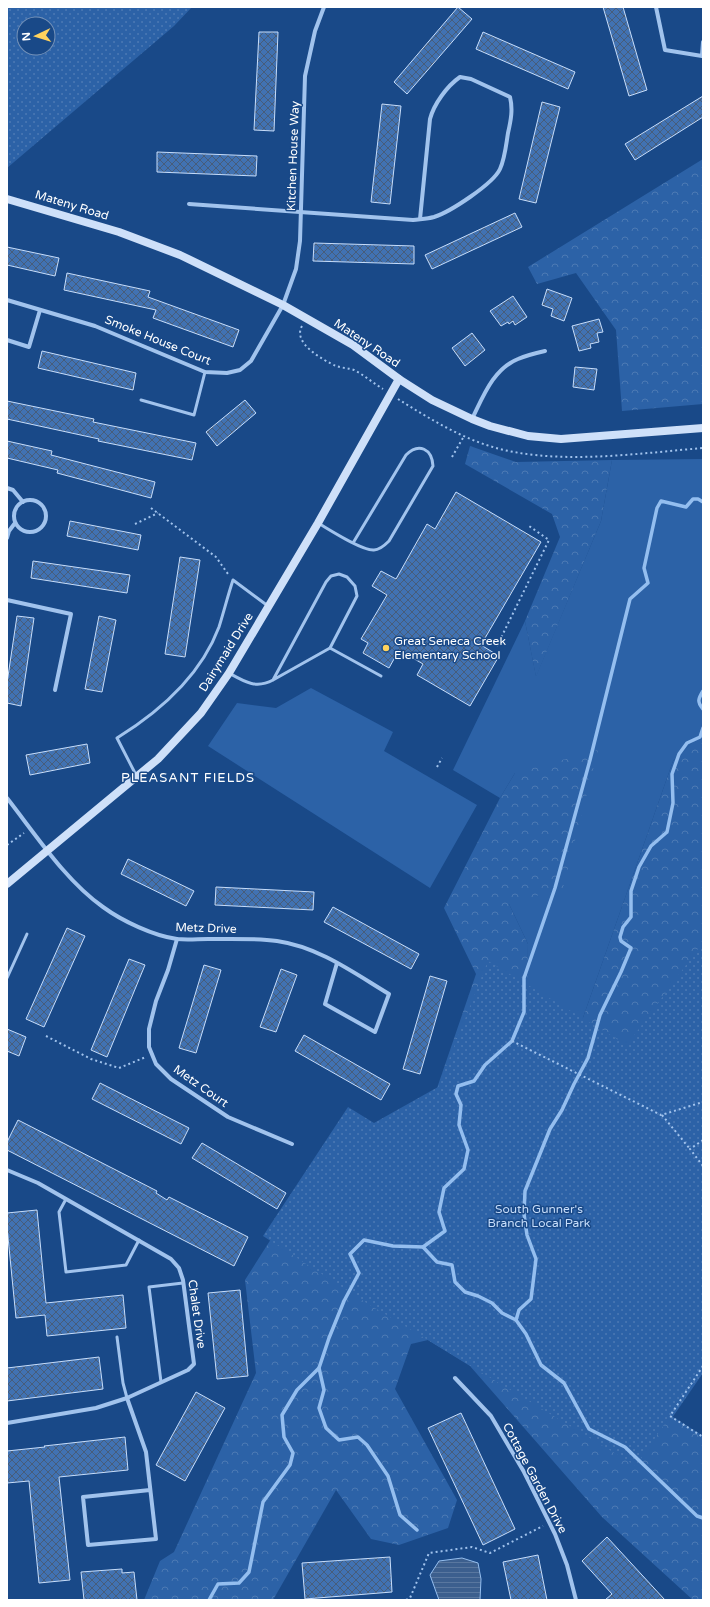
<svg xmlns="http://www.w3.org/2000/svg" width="710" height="1607" font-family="'Varela Round',sans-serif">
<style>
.grass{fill:#2c62a7}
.forest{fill:url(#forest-crowns)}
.park{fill:url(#park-dots);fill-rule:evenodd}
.water{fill:url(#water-rules);stroke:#94beef}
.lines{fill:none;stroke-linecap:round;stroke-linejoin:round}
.stream{stroke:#94beef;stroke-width:3.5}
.building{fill:url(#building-cross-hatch);stroke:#c7ddfa}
.path{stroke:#a1c3ed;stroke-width:2;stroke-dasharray:2 3;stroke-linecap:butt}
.lane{stroke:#a1c3ed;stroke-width:3}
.street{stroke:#a1c3ed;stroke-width:4}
.secondary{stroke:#cee0f9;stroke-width:8}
.poi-dot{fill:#ffd25d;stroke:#194988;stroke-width:1.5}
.labels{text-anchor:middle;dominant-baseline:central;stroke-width:3;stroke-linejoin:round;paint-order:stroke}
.street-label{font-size:12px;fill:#fff;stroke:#194988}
.poi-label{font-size:12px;fill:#fff;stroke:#194988;text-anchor:start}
.park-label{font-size:12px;fill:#c7ddfa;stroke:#194988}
.neighbourhood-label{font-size:13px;letter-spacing:1px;fill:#fff;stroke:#194988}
</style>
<defs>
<pattern id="forest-crowns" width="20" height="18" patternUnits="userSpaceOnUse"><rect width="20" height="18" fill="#2c62a7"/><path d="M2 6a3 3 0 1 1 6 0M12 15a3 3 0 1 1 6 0" fill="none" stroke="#4c7ab4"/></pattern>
<pattern id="park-dots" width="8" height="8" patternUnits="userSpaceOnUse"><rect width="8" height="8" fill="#2c62a7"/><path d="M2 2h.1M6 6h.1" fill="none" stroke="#4c7ab4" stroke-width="1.8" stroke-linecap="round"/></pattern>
<pattern id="water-rules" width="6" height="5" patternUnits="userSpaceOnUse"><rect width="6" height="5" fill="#3c5f8e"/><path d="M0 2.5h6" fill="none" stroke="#59779f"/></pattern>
<pattern id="building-cross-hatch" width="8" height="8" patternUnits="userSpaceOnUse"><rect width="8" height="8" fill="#4172b2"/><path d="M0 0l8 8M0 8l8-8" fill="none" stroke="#475d7a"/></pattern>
</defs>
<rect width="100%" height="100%" fill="#194988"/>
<g class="grass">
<polygon points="703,459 703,732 673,761 544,1129 519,1168 528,944 509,904 515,773 500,798 453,770 525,621 536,676 601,521 612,460"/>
<polygon points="311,688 393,732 384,751 477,805 430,888 208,746 237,703 276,708"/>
</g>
<g class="forest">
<polygon points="703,159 703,404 622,411 616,330 576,273 537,284 528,267"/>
<polygon points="470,446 516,462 612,460 601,521 536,677 525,621 560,537 552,514 465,464"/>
<polygon points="703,732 703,1092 670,1415 703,1436 703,1600 693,1600 602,1517 470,1366 428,1340 411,1344 395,1389 457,1500 448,1528 399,1545 371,1539 336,1490 273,1600 144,1600 160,1561 174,1552 256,1373 245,1280 336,1137 392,1171 435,1094 476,974 444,908 500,798 515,773 598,750 563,888 509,904 528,944 525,1098 544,1129 673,761"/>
</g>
<g class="park">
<path d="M7,7h185l-18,19 -167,142zM24,24h24v24h-24z"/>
<polygon points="703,942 703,1373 672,1418 670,1416 636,1466 365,1302 263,1236 348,1107 374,1123 438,1087 488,961 627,1045"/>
</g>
<polygon class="water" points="462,1558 478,1563 481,1579 480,1600 439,1600 430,1575 439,1561"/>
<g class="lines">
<g class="stream">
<path d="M703,691c-5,8 -6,11 0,18"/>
<polyline points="703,728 700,737 687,743 679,754 672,774 673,803 667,832 651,846 639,867 631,891 631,917 623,927 620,937 621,941 631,948 621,972 600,1015 588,1058 574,1084 562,1110 550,1129 525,1191 524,1214 527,1235 536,1259 531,1299 519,1310 516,1320 526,1334 541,1365 564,1383 589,1429 625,1447 697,1516 703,1518"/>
<polyline points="423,1247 437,1262 452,1265 455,1282 465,1292 478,1296 492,1303 502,1313 516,1320"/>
<polyline points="319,1368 324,1390 319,1408 326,1428 339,1440 358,1437 367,1445 388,1476 400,1515 417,1530"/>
<polyline points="209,1600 218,1584 239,1583 249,1572 263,1502 290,1465 293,1453 284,1437 282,1415 297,1390 319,1368 329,1338 344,1301 359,1273 350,1254 364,1240 393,1246 423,1247 445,1231 439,1212 444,1188 464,1169 468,1150 459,1125 461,1105 456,1094 458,1086 474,1081 485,1065 512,1041 524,1012 524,978 555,888 590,760 630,599 648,583 644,568 657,508 661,501 686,507 693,499 698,499 703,502"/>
</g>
</g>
<g class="building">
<polygon points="458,7 472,19 407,94 394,82"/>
<polygon points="603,7 623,7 647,90 629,96"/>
<polygon points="259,32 278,32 274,131 254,130"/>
<polygon points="483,32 575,72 568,89 476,49"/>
<polygon points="703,96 703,117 635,160 625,144"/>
<polygon points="542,102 560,107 536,203 519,199"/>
<polygon points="382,104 401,106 390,204 371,202"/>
<polygon points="157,152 257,156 256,176 157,172"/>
<polygon points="515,213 522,227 432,269 425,255"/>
<polygon points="314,243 414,246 414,264 313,261"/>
<polygon points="7,247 59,258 55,276 7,265"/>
<polygon points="67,273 150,291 148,297 239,330 233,347 153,318 156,310 64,290"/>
<polygon points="547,289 572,298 564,321 551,316 553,309 542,305"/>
<polygon points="513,296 527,317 515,325 513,321 509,324 508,322 501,326 490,311"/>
<polygon points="599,319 603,332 597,333 599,342 590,344 591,348 579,351 572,326"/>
<polygon points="472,333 485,350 465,366 452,348"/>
<polygon points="42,351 136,373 133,390 38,368"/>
<polygon points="575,367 597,369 594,390 573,387"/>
<polygon points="245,400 256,413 217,446 206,432"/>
<polygon points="7,401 94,419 93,422 196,443 192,460 98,441 99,439 7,419"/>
<polygon points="7,441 52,451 51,455 155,482 151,498 57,473 58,470 7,458"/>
<polygon points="456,492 541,542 481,645 499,656 470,706 417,675 423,664 399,650 389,668 363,653 368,643 361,639 387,595 372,586 381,571 396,579 427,524 435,529"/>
<polygon points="70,521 141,535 138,550 67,536"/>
<polygon points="180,557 200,560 185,657 165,654"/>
<polygon points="33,561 130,575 127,593 31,578"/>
<polygon points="17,616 34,618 21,706 7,703 7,683"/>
<polygon points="99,616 116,620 102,692 85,689"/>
<polygon points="87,744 90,763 30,775 26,755"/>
<polygon points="128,859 194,891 186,906 121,874"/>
<polygon points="216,887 314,892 313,910 215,905"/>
<polygon points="333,907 419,954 411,969 324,922"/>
<polygon points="67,928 85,936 44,1027 26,1019"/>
<polygon points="129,959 145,965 107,1057 91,1050"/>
<polygon points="204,965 221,970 196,1053 179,1048"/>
<polygon points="281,969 297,975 276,1032 260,1027"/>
<polygon points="430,976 447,981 420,1074 403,1069"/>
<polygon points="7,1029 26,1037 19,1056 7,1051"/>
<polygon points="304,1035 390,1084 381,1100 295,1051"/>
<polygon points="100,1083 189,1128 181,1144 92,1099"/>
<polygon points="18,1120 157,1191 156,1193 167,1200 169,1197 248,1237 234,1266 7,1150 7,1142"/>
<polygon points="202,1143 286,1193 277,1209 192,1158"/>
<polygon points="37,1210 46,1303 123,1295 126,1328 47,1336 45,1315 16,1318 7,1227 7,1213"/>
<polygon points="240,1290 248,1376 217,1379 208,1293"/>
<polygon points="99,1357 103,1389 7,1401 7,1368"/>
<polygon points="196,1392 225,1408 185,1481 156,1465"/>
<polygon points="461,1413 515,1529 483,1545 428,1428"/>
<polygon points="125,1437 128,1470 59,1477 70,1580 39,1583 29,1481 7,1483 7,1451 45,1447 44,1446"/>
<polygon points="607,1537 665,1600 605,1600 612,1594 582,1561"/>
<polygon points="538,1555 547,1600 511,1600 503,1562"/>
<polygon points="390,1557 392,1592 305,1599 302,1563"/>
<polygon points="122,1569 122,1573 134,1572 137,1600 84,1600 81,1572"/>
</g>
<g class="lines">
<g class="path">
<path d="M302,326c-10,17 21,34 34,40 6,2 12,2 18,4 10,5 19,13 29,19"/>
<path d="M398,399c35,22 74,46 116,53 59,11 129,1 189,-4"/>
<polyline points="452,457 464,436"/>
<polyline points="151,508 216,557 228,574"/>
<polyline points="135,524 158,513"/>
<polyline points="497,646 549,540 529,526"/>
<polyline points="437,767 442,758"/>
<polyline points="7,845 24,833"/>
<polyline points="46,1036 91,1059 119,1068 146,1057"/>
<polyline points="512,1041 661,1115 703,1102"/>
<polyline points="662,1115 690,1149"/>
<polyline points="703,1140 690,1149 703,1166"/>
<polyline points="703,1366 670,1416 703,1437"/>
<polyline points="406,1600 410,1598 429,1553 472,1547 490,1553 543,1526"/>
</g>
<g class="lane">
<polyline points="141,400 194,415 205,372"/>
<path d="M318,523c12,7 44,28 56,27 6,0 11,-5 15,-9l44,-75c-1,-17 -14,-24 -27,-11l-53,88"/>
<polyline points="330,648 381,676"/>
<path d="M229,673c16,9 27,16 44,7l57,-32 27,-52 -2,-10 -8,-9 -8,-3 -8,2 -5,6 -53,98"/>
<path d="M136,775l-19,-37c42,-26 84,-63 102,-111 5,-16 9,-32 14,-47l35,26"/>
<polyline points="7,978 27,934"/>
<polyline points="66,1199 59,1212 66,1272 126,1265 139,1240"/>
<polyline points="117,1337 123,1383 127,1398"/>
<polyline points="161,1382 149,1287 183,1283"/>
</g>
<g class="street">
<polyline points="656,7 665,50 702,56 703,42"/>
<path d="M189,204l224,16c6,-1 14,-1 21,-3 16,-5 59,-33 66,-48 5,-11 6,-24 8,-36 3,-13 5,-24 2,-36l-39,-18 -11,-2c-13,9 -26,27 -30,42l-10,100"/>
<polyline points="7,300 95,326 205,372 227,373 240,370 251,361 283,305 296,269 300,241 305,76 315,31 324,7"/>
<polyline points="7,340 29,347 40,310"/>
<path d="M472,419c11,-22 21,-50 46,-60 9,-4 18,-6 27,-8"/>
<polyline points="7,488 13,490 23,502"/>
<circle cx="30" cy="516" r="16"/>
<polyline points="7,538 9,531 15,523"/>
<polyline points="7,600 71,614 55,690"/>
<path d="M7,798c29,37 58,82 96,109 19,14 51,29 74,32 10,1 21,0 31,0 23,0 47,-1 69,2 42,6 77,32 112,53l-14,38 -50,-28 12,-41"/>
<polyline points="177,939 168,970 156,1001 149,1029 149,1047 156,1064 171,1079 228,1117 292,1144"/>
<polyline points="7,1170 38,1183 171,1259 179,1268 183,1280 194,1364 188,1370 127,1398 96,1408 7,1423"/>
<polyline points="455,1378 491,1416 524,1472 555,1534 567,1565 576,1600"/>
<polyline points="127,1398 146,1452 156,1539 88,1545 83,1497 150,1490"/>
</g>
<g class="secondary">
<polyline points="7,199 119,232 180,255 283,305 353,345 399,379 432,400 472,419 490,426 528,436 561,439 703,428"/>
<polyline points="7,884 158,759 201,713 229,673 318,523 399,379"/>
</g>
</g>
<circle class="poi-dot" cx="386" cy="648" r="4"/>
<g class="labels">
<g class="street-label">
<text transform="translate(293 156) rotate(-88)">Kitchen House Way</text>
<text transform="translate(72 205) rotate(17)">Mateny Road</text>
<text transform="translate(158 340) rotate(22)">Smoke House Court</text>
<text transform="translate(367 343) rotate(34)">Mateny Road</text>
<text transform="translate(226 652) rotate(-58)">Dairymaid Drive</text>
<text transform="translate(206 928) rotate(2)">Metz Drive</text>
<text transform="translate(201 1086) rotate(35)">Metz Court</text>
<text transform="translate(197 1314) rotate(82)">Chalet Drive</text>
<text transform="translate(535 1478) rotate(62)">Cottage Garden Drive</text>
</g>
<g class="poi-label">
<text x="394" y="641">Great Seneca Creek<tspan x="394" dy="14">Elementary School</tspan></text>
</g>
<g class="park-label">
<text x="539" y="1209">South Gunner's<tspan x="539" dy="14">Branch Local Park</tspan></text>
</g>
<g class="neighbourhood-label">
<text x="188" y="778">PLEASANT FIELDS</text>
</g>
</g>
<rect width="710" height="1607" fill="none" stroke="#ffffff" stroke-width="16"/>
<g transform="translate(36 36) rotate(266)"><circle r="19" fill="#194988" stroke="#7592b8"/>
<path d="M0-3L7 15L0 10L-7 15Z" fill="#ffd25d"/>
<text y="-6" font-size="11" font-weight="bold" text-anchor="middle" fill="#ffffff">N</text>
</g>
</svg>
